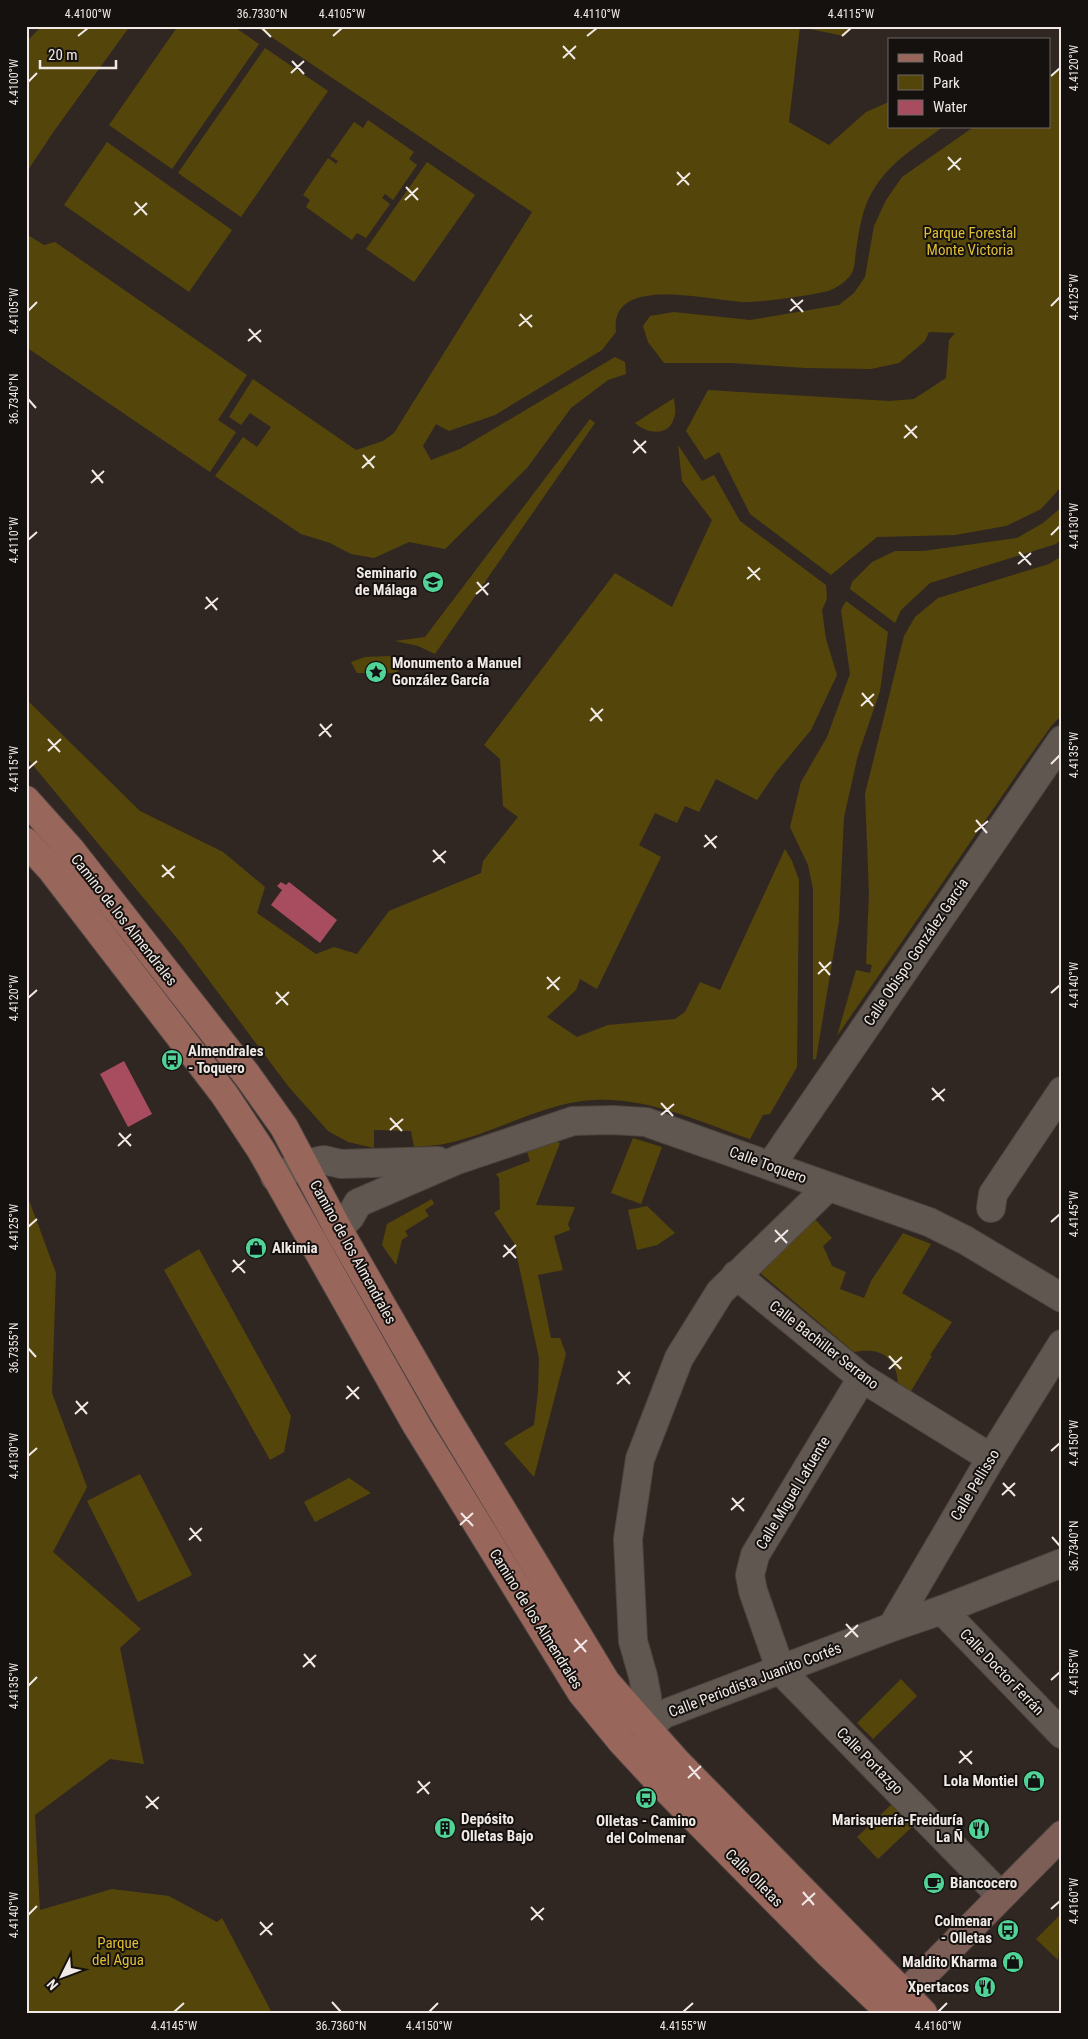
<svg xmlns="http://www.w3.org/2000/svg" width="1088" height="2039" font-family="'Roboto Condensed',sans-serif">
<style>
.green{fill:#54460a}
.water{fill:#a84c60}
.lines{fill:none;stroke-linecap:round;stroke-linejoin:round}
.street-casing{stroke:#4c4440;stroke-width:30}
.secondary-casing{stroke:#4c4440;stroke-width:30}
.primary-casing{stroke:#4c4440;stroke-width:30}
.street{stroke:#615751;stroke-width:28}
.secondary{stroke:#7d5e56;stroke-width:28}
.primary{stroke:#99665c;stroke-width:28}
.ticks{fill:none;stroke:#f0e9e6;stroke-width:2}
.labels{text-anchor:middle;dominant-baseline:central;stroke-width:4;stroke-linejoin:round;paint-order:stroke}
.park-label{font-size:15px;fill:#dfbe32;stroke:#15110f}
.poi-label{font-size:15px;font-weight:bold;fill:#f0e9e6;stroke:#15110f;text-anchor:end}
.street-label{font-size:15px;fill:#f0e9e6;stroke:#15110f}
.neatline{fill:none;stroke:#f0e9e6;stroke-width:2}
.ticks-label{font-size:12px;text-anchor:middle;fill:#f0e9e6}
</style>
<rect width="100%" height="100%" fill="#312722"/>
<g class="green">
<polygon points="42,26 130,26 54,131 26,173 26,42"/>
<polygon points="178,26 233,26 259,44 172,169 109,125"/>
<path d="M255,26h599l-10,10 -44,-9 -11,95 40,23 37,-33 23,-10v24h55c-27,21 -54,35 -72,66 -10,17 -13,39 -16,59 -1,6 -1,16 -4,22 -5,8 -15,15 -24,18 -20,5 -59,10 -80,11 -30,1 -140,-31 -132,30l-14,18 -107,65 -46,16 -13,-7 -13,22 8,14 29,-11 155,-92 10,5 1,12 -18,6 -37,28 -44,60 -82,81 -36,-7 -35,16 -23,-4 -21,-11 -29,-9 -86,-58 28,-39 14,10 14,-20 -21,-14 -9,12 -12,-8 24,-38 103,71 27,-9 11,-8 138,-221z"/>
<polygon points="265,48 328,91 241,217 178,173"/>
<polygon points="1062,68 1062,486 1041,509 1006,526 955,535 877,537 831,575 750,514 719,452 705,460 686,431 708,390 889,401 914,399 946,378 949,340 955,333 929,332 925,341 899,363 871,369 806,368 732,363 664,363 648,342 643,326 650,316 674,312 750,320 839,305 854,293 865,277 874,226 886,200 902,177 975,126 1049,126 1049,76"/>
<polygon points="368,120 414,152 409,159 417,165 393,200 385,194 382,198 390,204 366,238 357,233 352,240 306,207 310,200 303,195 328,158 336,164 338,161 330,156 354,122 363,128"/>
<polygon points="107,142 232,230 189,292 64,205"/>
<polygon points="427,162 475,195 414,282 366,249"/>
<polygon points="26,234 44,245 55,242 247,375 218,420 236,432 210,472 26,347"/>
<path d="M674,398c0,5 2,11 1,16 -4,23 -26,21 -40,9z"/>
<polygon points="590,419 595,423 435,654 418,646 395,641 425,637"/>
<path d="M678,445l24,36 12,-6 26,46 86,64 1,14 -5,11 4,29 11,36 -26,55 -34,41 -20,29 -41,-21 -17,33 -14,-6 -8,17 -22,-10 -16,32 22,12 -64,132 -17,-10 -4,11 -29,27 30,20 31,-12 67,-6 10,-7 15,-30 20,8 65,-141 7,12 7,19 -2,187 -27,47 -7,1 -13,24c-50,-17 -102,-42 -157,-39 -51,3 -97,33 -145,43 -11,3 -23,3 -34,4l-3,-16 -37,-1v18l-26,-6 -20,-11 -40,-45 -107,-143 -155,-186v-58l114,112 83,41 42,35 -8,26 59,41 18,-7 23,7 32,-43 92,-38 2,-12 35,-44 -15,-11 -3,-47 -16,-14 131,-172 57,34 40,-87 -30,-39z"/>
<polygon points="1062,507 1062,539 1056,544 930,583 901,610 895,623 850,589 852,582 872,562 895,551 923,551 1017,538 1043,523"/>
<polygon points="1062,556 1062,715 1052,725 1024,764 837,1036 856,970 870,973 872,965 866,964 869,893 865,794 904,636 915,617 938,598 1049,564"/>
<polygon points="846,601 888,632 880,691 858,755 844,817 839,921 816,1059 813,1060 813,889 808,865 790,827 801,782 827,737 850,674 841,610"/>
<polygon points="389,656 407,661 396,673 357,673 351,662 365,657"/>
<polygon points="633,1138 662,1147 641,1204 611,1193"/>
<polygon points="552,1141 560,1143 536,1205 575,1207 568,1224 570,1230 554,1236 563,1270 538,1275 551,1338 560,1338 566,1354 534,1477 504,1443 534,1425 538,1392 539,1358 514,1243 494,1213 500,1209 499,1178 496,1174 530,1161 526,1149"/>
<polygon points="26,1192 56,1273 52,1393 87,1487 53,1552 141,1629 120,1648 144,1764 110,1759 35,1815 40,1910 112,1889 169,1896 217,1922 222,1918 272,2013 26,2013"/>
<polygon points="432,1199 434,1204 425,1210 429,1216 405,1231 408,1236 402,1240 396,1265 382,1245 387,1224"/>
<polygon points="647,1206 675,1233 657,1245 637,1250 628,1210"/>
<path d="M814,1218l18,20 -9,8 9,20 14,6 -6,17 24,9 7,-17 32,-48 28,11 -29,49 50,29 -22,33 2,1 -21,35 -13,-8c-2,-27 -18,-36 -44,-31l-96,-81z"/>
<polygon points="199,1249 291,1416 284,1452 270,1460 164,1270"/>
<polygon points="140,1474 192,1575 138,1602 87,1501"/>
<polygon points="349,1478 371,1493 315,1522 304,1502"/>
<polygon points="901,1679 917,1696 873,1739 857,1723"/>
<polygon points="893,1803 914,1825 878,1859 857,1837"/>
<polygon points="1062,1913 1058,1960 1036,1939"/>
</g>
<g class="water">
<polygon points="281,882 286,885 289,882 337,920 320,943 271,905 282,890 277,886"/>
<polygon points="124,1061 152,1114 128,1127 100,1074"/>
</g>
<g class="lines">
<g class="street-casing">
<g id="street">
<polyline points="771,1165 1062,740"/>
<polyline points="275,1177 305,1164 324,1160 341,1164 438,1161"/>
<polyline points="991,1208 993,1194 1062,1091"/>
<polyline points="338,1229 350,1217 358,1203 457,1160 573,1121 612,1120 646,1122 929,1222 965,1240 1062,1298"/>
<polyline points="736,1275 862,1378 991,1458"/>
<polyline points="862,1378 755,1555 750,1575 753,1591 781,1671 1001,1896"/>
<polyline points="942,1610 1062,1734"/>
<polyline points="892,1627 991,1458 1062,1344"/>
<polyline points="647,1728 647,1697 643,1676 633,1641 628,1539 640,1459 679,1358 720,1292 828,1187"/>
<polyline points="647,1728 664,1714 892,1627 942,1610 1062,1563"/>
</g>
</g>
<g class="secondary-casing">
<polyline id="secondary" points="887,2012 1062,1835"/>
</g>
<g class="primary-casing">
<g id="primary">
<polyline points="26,800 70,849 247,1075 284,1127 338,1229 443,1412 606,1682 676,1761 923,2013"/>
<polyline points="26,842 51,869 224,1094 261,1150 417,1426 581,1692 622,1742 660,1783 827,1952 891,2013"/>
</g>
</g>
<use href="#street" class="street"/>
<use href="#secondary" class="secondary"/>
<use href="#primary" class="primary"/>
</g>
<path class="ticks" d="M262,28l9,9M78,36l10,-8M333,36l9,-8M587,36l10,-8M842,36l9,-8M563,46l12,13M563,58l13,-12M292,61l12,13M291,73l13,-12M1051,76l9,-8M28,82l9,-9M948,157l12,13M948,170l13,-12M677,172l12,13M677,185l13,-12M406,187l12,13M405,200l13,-12M135,202l12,13M134,215l13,-12M791,299l12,13M1051,306l9,-9M28,311l9,-9M790,311l13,-11M520,314l12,13M519,326l13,-11M249,329l12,13M248,341l13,-11M28,399l8,9M905,425l12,13M904,438l13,-12M634,440l12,13M633,453l13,-12M363,455l11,13M362,468l13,-12M92,470l11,13M91,483l13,-12M1051,535l9,-9M28,540l9,-8M1019,552l12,13M1018,564l13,-11M748,567l12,13M747,579l13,-11M477,582l11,13M476,594l13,-11M206,597l11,13M205,609l13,-11M862,693l11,13M861,706l13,-12M591,708l11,13M590,721l13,-12M320,724l11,13M319,736l13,-12M48,739l12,13M48,751l13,-12M1051,764l9,-9M28,769l9,-8M976,820l11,13M975,832l13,-11M705,835l11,13M704,847l13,-11M433,850l12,13M433,862l13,-11M162,865l12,13M162,877l13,-11M819,962l11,13M818,974l13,-12M547,977l12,13M547,989l13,-12M276,992l12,13M1051,993l9,-8M28,998l9,-8M276,1004l13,-12M932,1088l12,13M932,1100l13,-11M661,1103l12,13M661,1115l13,-11M390,1118l12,13M390,1130l13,-11M119,1133l12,13M118,1146l13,-12M1051,1222l9,-8M28,1227l9,-8M775,1230l12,13M775,1242l13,-12M504,1245l12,13M503,1257l13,-12M233,1260l12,13M232,1272l13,-12M28,1348l8,9M889,1356l12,13M889,1369l13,-12M618,1371l12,13M617,1384l13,-12M347,1386l12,13M346,1399l13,-12M76,1401l11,13M75,1414l13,-12M1051,1451l9,-8M28,1456l9,-8M1003,1483l12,13M1002,1495l13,-12M732,1498l12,13M731,1510l13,-12M461,1513l12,13M460,1525l13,-12M190,1528l11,13M1052,1537l8,9M189,1540l13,-12M846,1624l12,13M845,1637l13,-12M575,1639l11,13M574,1652l13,-12M304,1654l11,13M303,1667l13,-12M1051,1680l9,-8M28,1686l9,-9M960,1751l12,13M959,1763l13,-12M689,1766l11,13M688,1778l13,-12M418,1781l11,13M417,1793l13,-11M146,1796l12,13M146,1808l13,-11M803,1892l11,13M802,1905l13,-12M531,1907l12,13M1051,1909l9,-8M28,1915l9,-9M531,1920l13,-12M260,1922l12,13M260,1935l13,-12M332,2002l9,10M174,2012l10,-9M429,2012l9,-9M683,2012l10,-9M938,2012l9,-9"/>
<defs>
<g id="university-disc" transform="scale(1.125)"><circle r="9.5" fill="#51d397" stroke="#15110f"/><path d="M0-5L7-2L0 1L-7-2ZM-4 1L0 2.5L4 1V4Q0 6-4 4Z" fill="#111"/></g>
<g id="sight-disc" transform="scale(1.125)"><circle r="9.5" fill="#51d397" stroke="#15110f"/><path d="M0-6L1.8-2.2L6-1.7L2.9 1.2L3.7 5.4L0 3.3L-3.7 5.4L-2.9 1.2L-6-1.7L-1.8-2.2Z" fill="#111"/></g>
<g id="bus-disc" transform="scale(1.125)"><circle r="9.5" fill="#51d397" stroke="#15110f"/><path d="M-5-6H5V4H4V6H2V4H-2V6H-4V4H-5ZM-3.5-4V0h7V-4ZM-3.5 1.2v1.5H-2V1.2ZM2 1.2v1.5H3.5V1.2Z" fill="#111"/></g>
<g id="shop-disc" transform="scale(1.125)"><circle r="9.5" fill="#51d397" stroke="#15110f"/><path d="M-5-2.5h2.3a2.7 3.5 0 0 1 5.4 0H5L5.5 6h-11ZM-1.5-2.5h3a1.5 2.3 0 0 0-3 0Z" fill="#111"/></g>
<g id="building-disc" transform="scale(1.125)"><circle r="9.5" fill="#51d397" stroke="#15110f"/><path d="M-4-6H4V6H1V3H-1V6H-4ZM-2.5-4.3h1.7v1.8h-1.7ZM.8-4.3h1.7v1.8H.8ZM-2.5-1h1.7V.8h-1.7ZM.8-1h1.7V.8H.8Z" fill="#111"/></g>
<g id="restaurant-disc" transform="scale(1.125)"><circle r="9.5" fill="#51d397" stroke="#15110f"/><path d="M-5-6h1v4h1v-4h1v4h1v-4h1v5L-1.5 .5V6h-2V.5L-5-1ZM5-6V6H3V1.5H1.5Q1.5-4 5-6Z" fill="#111"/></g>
<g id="cafe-disc" transform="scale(1.125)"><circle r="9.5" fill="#51d397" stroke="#15110f"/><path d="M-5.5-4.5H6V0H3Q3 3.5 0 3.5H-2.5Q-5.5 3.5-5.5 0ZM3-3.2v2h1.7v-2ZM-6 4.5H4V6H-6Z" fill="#111"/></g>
</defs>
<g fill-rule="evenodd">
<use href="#university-disc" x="433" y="582"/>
<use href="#sight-disc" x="376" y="672"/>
<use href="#bus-disc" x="172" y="1060"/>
<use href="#shop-disc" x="256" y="1248"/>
<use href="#shop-disc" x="1034" y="1781"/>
<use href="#bus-disc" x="646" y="1798"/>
<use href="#building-disc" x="445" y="1828"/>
<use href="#restaurant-disc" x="979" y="1829"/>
<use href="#cafe-disc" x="934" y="1883"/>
<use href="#bus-disc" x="1008" y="1930"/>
<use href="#shop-disc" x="1013" y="1962"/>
<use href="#restaurant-disc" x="985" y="1987"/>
</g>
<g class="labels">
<g class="park-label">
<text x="970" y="233">Parque Forestal<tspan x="970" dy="17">Monte Victoria</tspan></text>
<text x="118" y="1943">Parque<tspan x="118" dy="17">del Agua</tspan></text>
</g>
<g class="poi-label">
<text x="417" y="573">Seminario<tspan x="417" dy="17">de Málaga</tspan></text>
<text x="392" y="663" text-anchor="start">Monumento a Manuel<tspan x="392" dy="17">González García</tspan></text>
<text x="188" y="1051" text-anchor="start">Almendrales<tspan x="188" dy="17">- Toquero</tspan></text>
<text x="272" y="1248" text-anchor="start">Alkimia</text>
<text x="1018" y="1781">Lola Montiel</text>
<text x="461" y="1819" text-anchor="start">Depósito<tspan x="461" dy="17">Olletas Bajo</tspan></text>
<text x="963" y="1820">Marisquería-Freiduría<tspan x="963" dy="17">La Ñ</tspan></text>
<text x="646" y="1821" text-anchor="middle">Olletas - Camino<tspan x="646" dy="17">del Colmenar</tspan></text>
<text x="950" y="1883" text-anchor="start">Biancocero</text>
<text x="992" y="1921">Colmenar<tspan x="992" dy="17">- Olletas</tspan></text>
<text x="997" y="1962">Maldito Kharma</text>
<text x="969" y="1987">Xpertacos</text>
</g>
<g class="street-label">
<text transform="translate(124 920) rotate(52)">Camino de los Almendrales</text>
<text transform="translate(916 952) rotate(-56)">Calle Obispo González García</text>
<text transform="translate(768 1165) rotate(20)">Calle Toquero</text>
<text transform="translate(353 1252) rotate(61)">Camino de los Almendrales</text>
<text transform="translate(824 1345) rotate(38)">Calle Bachiller Serrano</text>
<text transform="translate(975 1485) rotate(-59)">Calle Pellisso</text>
<text transform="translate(793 1493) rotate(-59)">Calle Miguel Lafuente</text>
<text transform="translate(536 1619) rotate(58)">Camino de los Almendrales</text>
<text transform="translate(1002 1672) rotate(46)">Calle Doctor Ferrán</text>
<text transform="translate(755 1680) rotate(-21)">Calle Periodista Juanito Cortés</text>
<text transform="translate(870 1761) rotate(45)">Calle Portazgo</text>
<text transform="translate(754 1878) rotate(45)">Calle Olletas</text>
</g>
</g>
<rect width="1088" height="2039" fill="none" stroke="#15110f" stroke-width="55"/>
<rect x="888" y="38" width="162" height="90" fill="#15110f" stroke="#6d6765"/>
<rect x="898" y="54" width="25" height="8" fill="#99665c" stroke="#6d6765"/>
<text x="933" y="62" font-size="15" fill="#f0e9e6">Road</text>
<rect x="898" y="75" width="25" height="15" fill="#54460a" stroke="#6d6765"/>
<text x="933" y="88" font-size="15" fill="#f0e9e6">Park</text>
<rect x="898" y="100" width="25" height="15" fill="#a84c60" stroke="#6d6765"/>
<text x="933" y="112" font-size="15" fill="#f0e9e6">Water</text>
<g transform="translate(62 1976) rotate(228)" stroke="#15110f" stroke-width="4" paint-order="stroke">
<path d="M0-4L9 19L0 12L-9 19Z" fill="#f0e9e6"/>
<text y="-8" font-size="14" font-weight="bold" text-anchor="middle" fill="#f0e9e6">N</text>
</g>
<path d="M40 60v8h76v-8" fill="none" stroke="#f0e9e6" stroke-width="2.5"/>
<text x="48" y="60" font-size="15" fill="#f0e9e6" stroke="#15110f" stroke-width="4" paint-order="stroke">20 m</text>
<rect x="28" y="28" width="1032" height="1984" class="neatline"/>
<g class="ticks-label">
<text x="88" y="18">4.4100°W</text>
<text x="262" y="18">36.7330°N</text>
<text x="342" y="18">4.4105°W</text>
<text x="597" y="18">4.4110°W</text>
<text x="851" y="18">4.4115°W</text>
<text transform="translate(1074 68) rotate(-90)" y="4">4.4120°W</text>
<text transform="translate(14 82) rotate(-90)" y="4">4.4100°W</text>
<text transform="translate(1074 297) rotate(-90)" y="4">4.4125°W</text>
<text transform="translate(14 311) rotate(-90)" y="4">4.4105°W</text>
<text transform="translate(14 399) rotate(-90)" y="4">36.7340°N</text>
<text transform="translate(1074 526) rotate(-90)" y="4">4.4130°W</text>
<text transform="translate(14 540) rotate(-90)" y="4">4.4110°W</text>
<text transform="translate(1074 755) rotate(-90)" y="4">4.4135°W</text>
<text transform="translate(14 769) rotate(-90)" y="4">4.4115°W</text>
<text transform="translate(1074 985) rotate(-90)" y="4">4.4140°W</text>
<text transform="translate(14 998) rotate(-90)" y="4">4.4120°W</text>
<text transform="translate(1074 1214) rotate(-90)" y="4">4.4145°W</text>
<text transform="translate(14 1227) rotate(-90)" y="4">4.4125°W</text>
<text transform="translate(14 1348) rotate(-90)" y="4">36.7355°N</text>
<text transform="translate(1074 1443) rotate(-90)" y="4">4.4150°W</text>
<text transform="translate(14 1456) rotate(-90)" y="4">4.4130°W</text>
<text transform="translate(1074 1546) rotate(-90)" y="4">36.7340°N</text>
<text transform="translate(1074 1672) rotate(-90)" y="4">4.4155°W</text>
<text transform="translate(14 1686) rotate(-90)" y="4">4.4135°W</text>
<text transform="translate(1074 1901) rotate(-90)" y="4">4.4160°W</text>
<text transform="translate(14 1915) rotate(-90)" y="4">4.4140°W</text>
<text x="174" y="2030">4.4145°W</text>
<text x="341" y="2030">36.7360°N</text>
<text x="429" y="2030">4.4150°W</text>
<text x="683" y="2030">4.4155°W</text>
<text x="938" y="2030">4.4160°W</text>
</g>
</svg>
